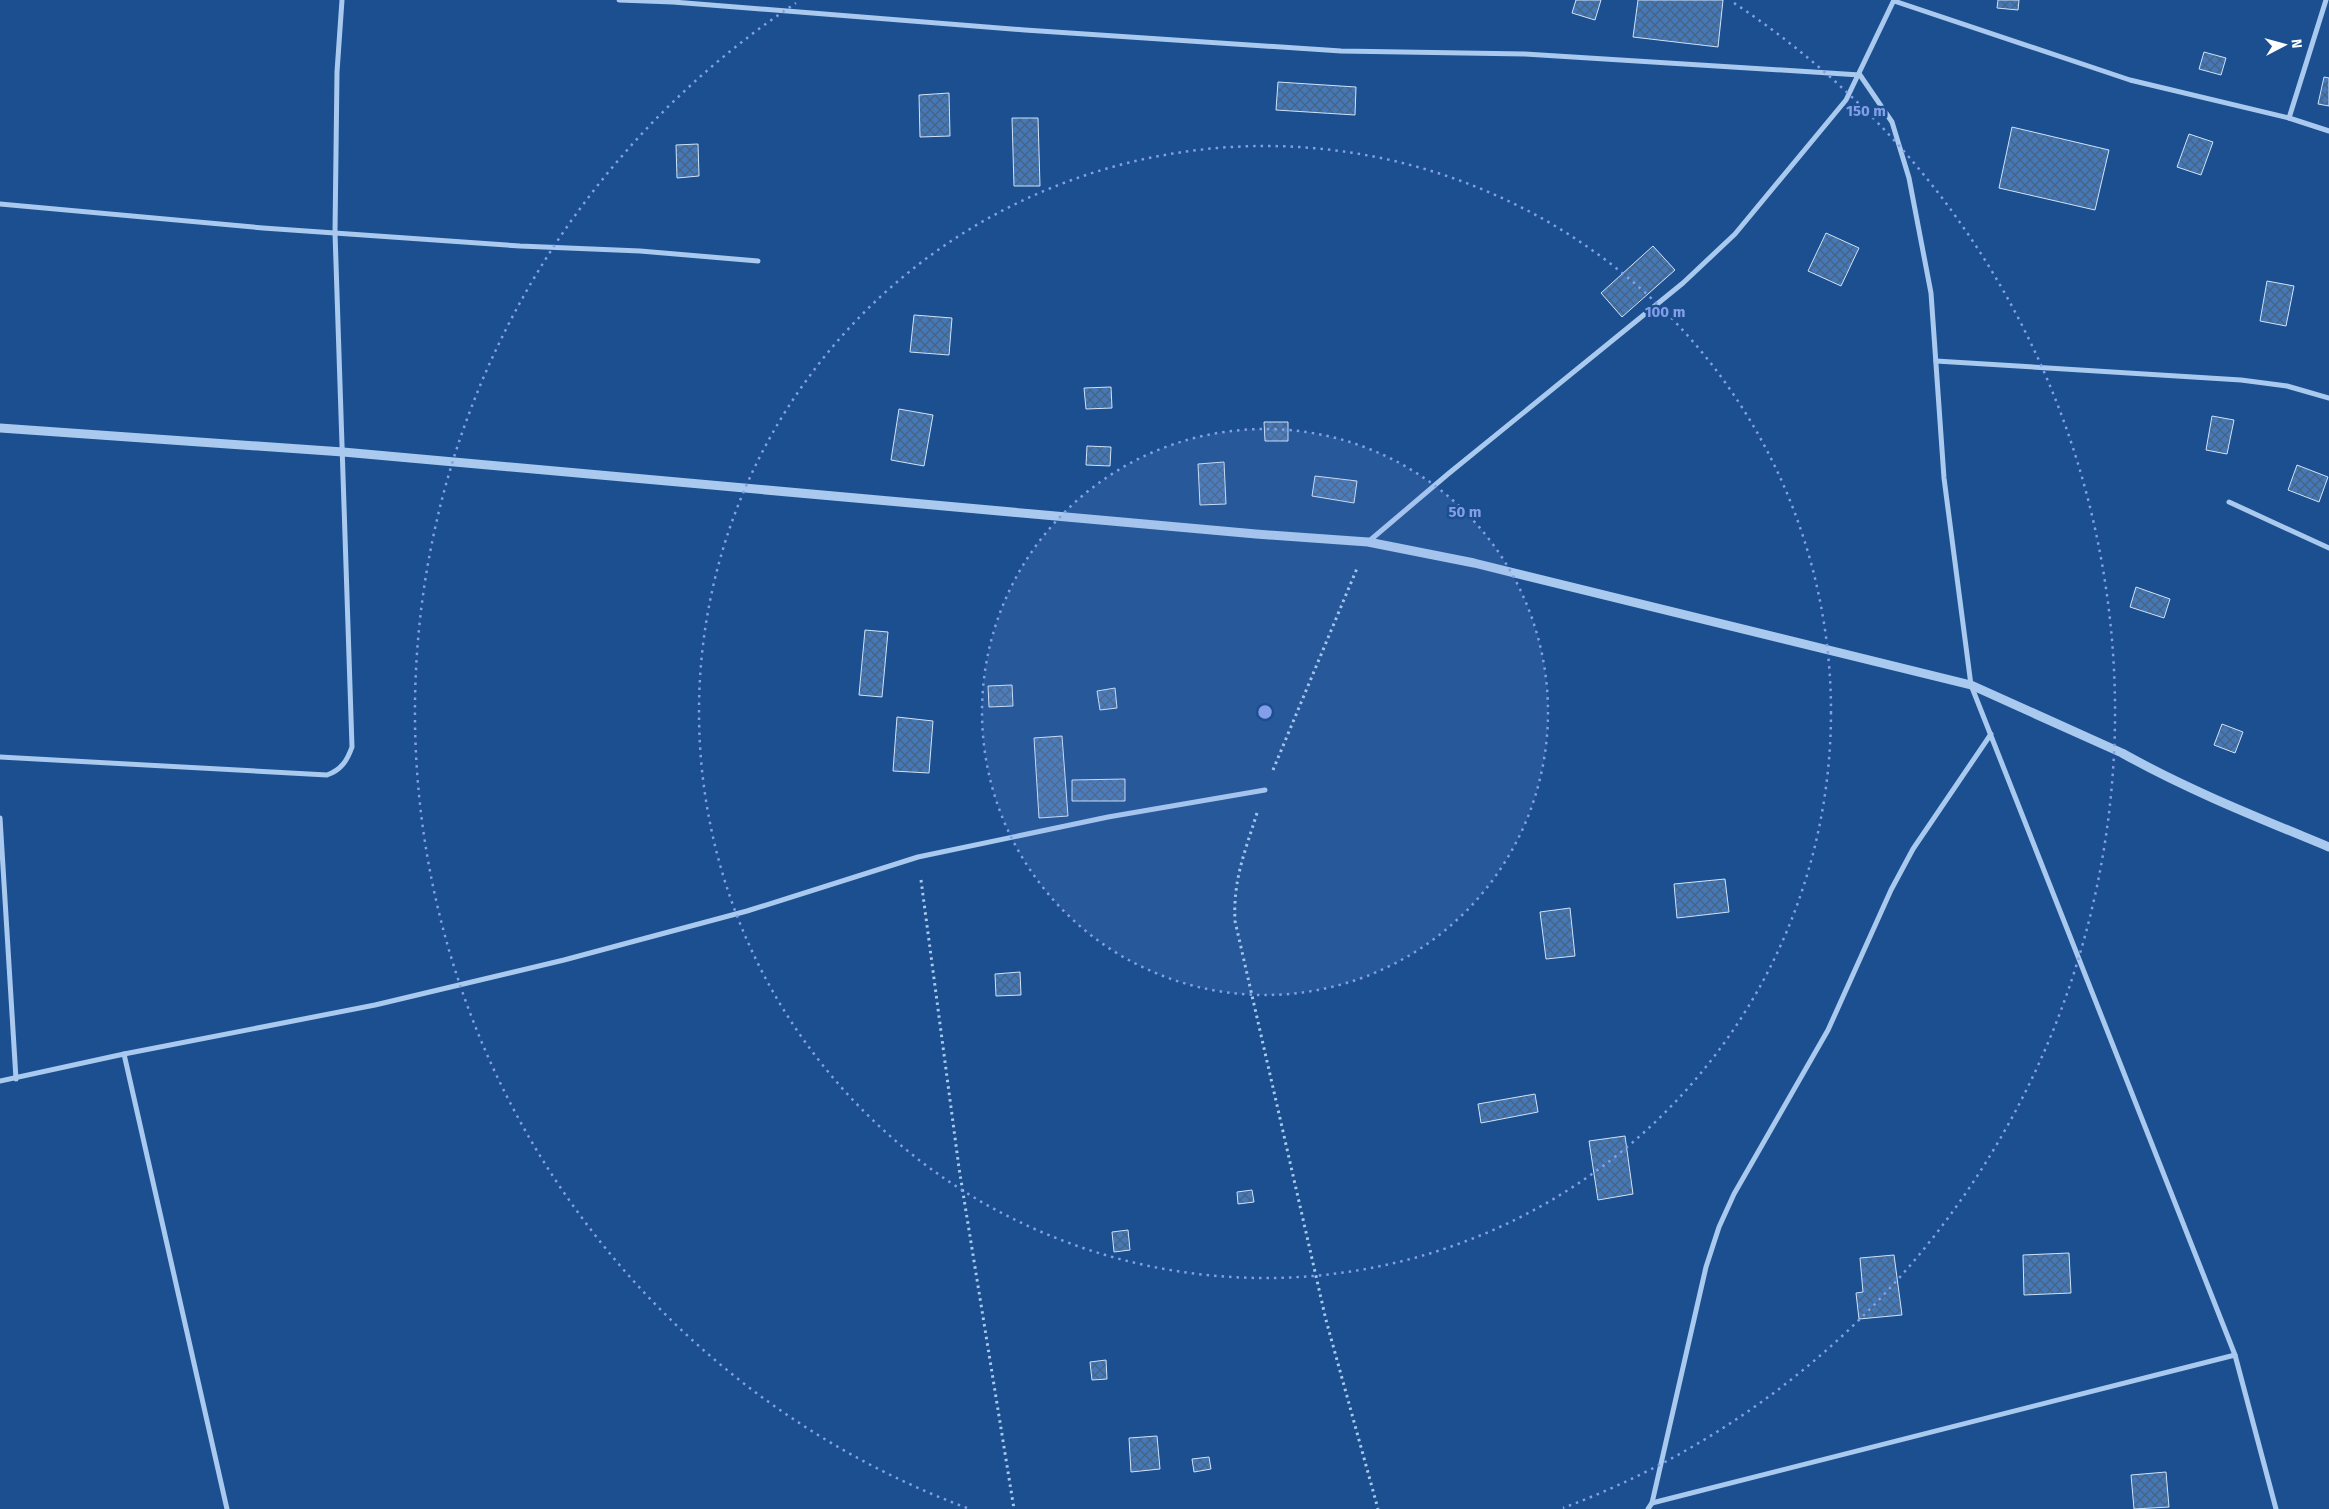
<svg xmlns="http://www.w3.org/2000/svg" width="2329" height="1509" font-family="'Fira Sans',sans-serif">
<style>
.building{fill:url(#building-cross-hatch);stroke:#cfe3fa}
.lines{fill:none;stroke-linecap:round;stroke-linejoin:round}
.path{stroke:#a9c9ee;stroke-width:3;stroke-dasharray:2.5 4;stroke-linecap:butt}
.minor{stroke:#a9c9ee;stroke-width:5}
.tertiary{stroke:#a9c9ee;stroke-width:9}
.ring{fill:none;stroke:#839eea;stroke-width:2.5;stroke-dasharray:2.5 5}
.centre{fill:#839eea;stroke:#1b4f8f;stroke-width:2.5}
.ring-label{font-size:15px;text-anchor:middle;font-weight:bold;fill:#839eea;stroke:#1b4f8f;stroke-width:5;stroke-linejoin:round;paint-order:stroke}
</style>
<defs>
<pattern id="building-cross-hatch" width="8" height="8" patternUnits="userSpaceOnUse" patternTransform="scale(1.25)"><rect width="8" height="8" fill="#4478b7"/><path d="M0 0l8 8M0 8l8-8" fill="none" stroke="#486282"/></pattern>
</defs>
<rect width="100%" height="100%" fill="#1b4f8f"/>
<g class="building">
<polygon points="1576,0 1601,0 1595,20 1572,13"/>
<polygon points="1638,0 1723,0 1718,47 1633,37"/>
<polygon points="1998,0 2019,0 2018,10 1997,8"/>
<polygon points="2204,52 2226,58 2221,75 2199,69"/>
<polygon points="2324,77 2329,78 2329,106 2318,104"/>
<polygon points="1278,82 1356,87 1355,115 1276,110"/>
<polygon points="949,93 950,136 920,137 919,95"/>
<polygon points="1012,118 1038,118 1040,186 1014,186"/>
<polygon points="2012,127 2109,150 2095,210 1999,188"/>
<polygon points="2189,134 2213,142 2201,175 2177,167"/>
<polygon points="698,144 699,176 677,178 676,145"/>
<polygon points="1826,233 1859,248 1841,286 1808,271"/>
<polygon points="1653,246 1675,270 1622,317 1601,293"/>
<polygon points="2267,281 2294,286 2286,326 2260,321"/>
<polygon points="914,315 952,318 949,355 910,352"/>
<polygon points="1111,387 1112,408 1086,409 1084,388"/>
<polygon points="899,409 933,415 924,466 891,460"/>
<polygon points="2212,416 2234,420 2227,454 2206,450"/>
<polygon points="1264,422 1288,422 1288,441 1265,441"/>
<polygon points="1087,446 1111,447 1110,466 1086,465"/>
<polygon points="1224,462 1226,504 1200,505 1198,464"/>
<polygon points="2297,465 2328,477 2319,502 2288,490"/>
<polygon points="1315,476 1357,481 1354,503 1312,496"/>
<polygon points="2136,587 2170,599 2164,618 2130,607"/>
<polygon points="865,630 888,632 882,697 859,695"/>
<polygon points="1012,685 1013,706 989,707 988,686"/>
<polygon points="1115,688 1117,708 1100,710 1097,691"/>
<polygon points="897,717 933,721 929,773 893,771"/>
<polygon points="2222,724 2243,732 2235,753 2214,745"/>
<polygon points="1062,736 1068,816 1039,818 1034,738"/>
<polygon points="1125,779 1125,801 1072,801 1072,780"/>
<polygon points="1725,879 1729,912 1677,918 1674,884"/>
<polygon points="1570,908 1575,956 1546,959 1540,912"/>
<polygon points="1020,972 1021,995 996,996 995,974"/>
<polygon points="1535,1094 1538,1112 1481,1123 1478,1104"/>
<polygon points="1625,1136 1633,1194 1598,1200 1589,1141"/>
<polygon points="1252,1190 1254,1202 1238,1204 1237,1192"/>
<polygon points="1128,1230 1130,1250 1114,1252 1112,1232"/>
<polygon points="2069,1253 2071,1293 2024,1295 2023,1255"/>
<polygon points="1894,1255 1902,1315 1859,1319 1856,1293 1863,1292 1860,1258"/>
<polygon points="1106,1360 1107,1379 1092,1380 1090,1362"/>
<polygon points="1157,1436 1160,1469 1131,1472 1129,1438"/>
<polygon points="1209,1457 1211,1469 1194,1472 1192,1459"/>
<polygon points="2166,1472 2169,1507 2134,1509 2131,1475"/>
</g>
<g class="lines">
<g class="path">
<polyline points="1273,770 1358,566"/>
<path d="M1257,813c-12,39 -24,66 -22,108l91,399 52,189"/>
<polyline points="921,880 959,1168 1014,1509"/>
</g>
<g class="minor">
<polyline points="619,0 673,2 1025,30 1341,51 1525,54 1860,75 1892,122 1909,178 1931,293 1944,478 1971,685 2235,1355 2276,1509"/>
<polyline points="1894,1 2130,80 2289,118 2329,131"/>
<polyline points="2289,118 2326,0"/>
<polyline points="0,204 263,228 520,246 640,251 758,261"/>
<polyline points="1936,361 2241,380 2287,386 2329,398"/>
<polyline points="2229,502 2329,548"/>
<polyline points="1368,542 1448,474 1683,283 1735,234 1846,100 1894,0"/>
<path d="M0,757l327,18c14,-5 20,-14 25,-28l-17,-514 2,-161 5,-72"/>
<polyline points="0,818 16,1079"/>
<polyline points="124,1054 227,1509"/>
<polyline points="0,1081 124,1054 375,1005 564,960 747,911 918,857 1108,817 1265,790"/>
<polyline points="1652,1503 2235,1355"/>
<polyline points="1648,1509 1652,1503 1706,1267 1719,1227 1734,1194 1828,1030 1891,890 1913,849 1991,734"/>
</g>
<path class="tertiary" d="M0,428l343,24 913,82 112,8 106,21 497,122 151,68c66,37 137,65 207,94"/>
</g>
<circle cx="1265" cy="712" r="283" fill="#839eea" fill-opacity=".12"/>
<g class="ring">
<circle cx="1265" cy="712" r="283"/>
<circle cx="1265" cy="712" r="566"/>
<path d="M967 1508A850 850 0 0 1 796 3M1734 3A850 850 0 0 1 1563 1508"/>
</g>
<circle cx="1265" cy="712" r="8" class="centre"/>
<g class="ring-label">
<text x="1866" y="116">150 m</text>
<text x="1665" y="317">100 m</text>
<text x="1465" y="517">50 m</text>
</g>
<g transform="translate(2284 45) rotate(84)" stroke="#1b4f8f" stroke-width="4" paint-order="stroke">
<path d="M0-4L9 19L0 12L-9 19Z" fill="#ffffff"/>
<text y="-8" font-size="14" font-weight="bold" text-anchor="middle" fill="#ffffff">N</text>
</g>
</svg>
